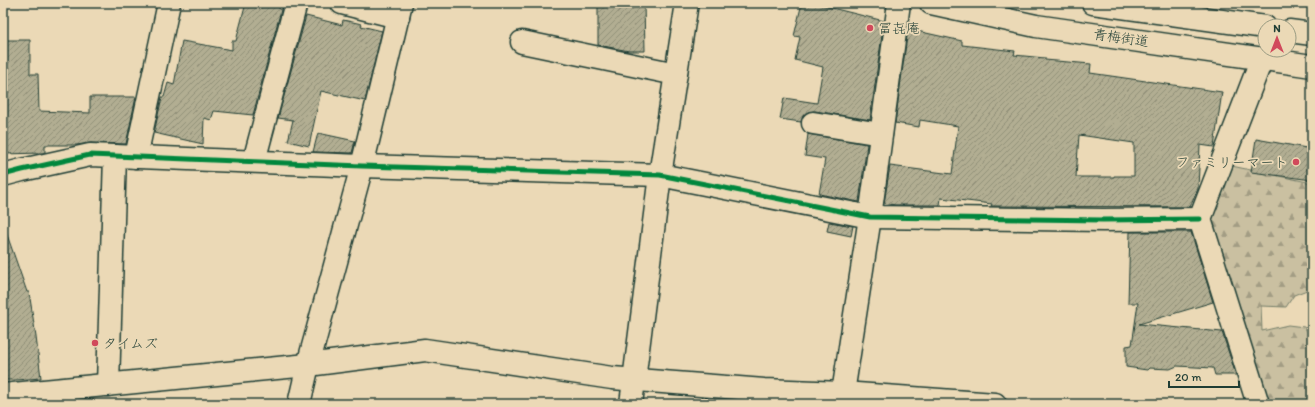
<svg xmlns="http://www.w3.org/2000/svg" width="1315" height="407" font-family="Itim,'Klee One',sans-serif">
<style>
.forest{fill:url(#forest-firs);stroke:#747e6a}
.building{fill:url(#building-hatch);stroke:#1f3d34;fill-rule:evenodd}
.lines{fill:none;stroke-linecap:round;stroke-linejoin:round}
.street-casing{stroke:#1f3d34;stroke-width:25}
.primary-casing{stroke:#1f3d34;stroke-width:25}
.street{stroke:#ebd9b6;stroke-width:22}
.primary{stroke:#ebd9b6;stroke-width:22}
.cycleway-casing{stroke:#ebd9b6;stroke-width:8}
.cycleway{stroke:#00873e;stroke-width:5}
.poi-dot{fill:#d1495b;stroke:#ebd9b6;stroke-width:1.5}
.labels{text-anchor:middle;dominant-baseline:central;stroke-width:3.5;stroke-linejoin:round;paint-order:stroke}
.poi-label{font-size:14px;fill:#1f3d34;stroke:#ebd9b6;text-anchor:start}
.street-label{font-size:14px;fill:#1f3d34;stroke:#ebd9b6}
</style>
<defs>
<pattern id="forest-firs" width="22" height="20" patternUnits="userSpaceOnUse"><rect width="22" height="20" fill="#cac0a1"/><path d="M5 1l3.5 6h-7zM16 11l3.5 6h-7z" fill="#a39d84"/></pattern>
<pattern id="building-hatch" width="6" height="6" patternUnits="userSpaceOnUse"><rect width="6" height="6" fill="#b2ae92"/><path d="M-1 1l2-2M0 6l6-6M5 7l2-2" fill="none" stroke="#908f78"/></pattern>
</defs>
<rect width="100%" height="100%" fill="#ebd9b6"/>
<filter id="ink" filterUnits="userSpaceOnUse"><feTurbulence type="fractalNoise" baseFrequency=".025" numOctaves="2"/><feDisplacementMap in="SourceGraphic" scale="8" xChannelSelector="R" yChannelSelector="G"/><feConvolveMatrix kernelMatrix="1 2 1 2 8 2 1 2 1" color-interpolation-filters="sRGB"/></filter>
<g filter="url(#ink)">
<polygon class="forest" points="1227,165 1312,183 1312,288 1294,295 1286,307 1261,306 1262,331 1288,325 1304,327 1310,335 1312,336 1312,404 1267,404 1210,217"/>
<g class="building">
<polygon points="246,3 280,3 279,9 281,10 253,115 214,111 211,120 204,118 203,144 154,133 162,97 164,97 168,83 174,85 182,41 232,50 232,41 236,41"/>
<polygon points="598,3 644,3 645,51 629,51 598,45"/>
<polygon points="802,3 812,3 884,21 870,120 815,111 808,112 804,115 801,122 780,119 784,98 817,103 823,67 795,60 800,37 794,36"/>
<polygon points="306,16 342,25 343,20 362,24 361,26 382,31 365,101 321,91 309,146 288,141 293,120 278,118"/>
<path d="M908,29l54,12v4l53,6 -1,4 31,3v2l46,4 -1,9 132,19 -8,55 -14,-2 -2,44 -8,18 -199,-1 1,-2 -51,-6 -1,7h-45l-11,-2 6,-37 62,8 6,-48 -38,-6 -1,7 -24,-4zM1079,135l55,8v33h-20v1h-38z"/>
<polygon points="3,40 30,40 30,74 38,74 39,111 90,113 90,97 136,97 126,144 90,143 77,145 45,145 45,152 43,153 3,154"/>
<polygon points="318,133 355,141 352,153 313,152"/>
<polygon points="808,134 867,144 859,202 819,194 825,159 805,156"/>
<polygon points="1256,139 1312,149 1312,180 1251,172"/>
<polygon points="829,222 853,226 851,236 827,231"/>
<polygon points="3,232 6,232 27,292 29,292 36,337 41,378 16,380 3,380"/>
<polygon points="1130,232 1191,232 1213,302 1139,324 1222,332 1236,375 1215,375 1213,368 1177,366 1170,369 1149,368 1147,370 1126,367 1126,346 1132,345 1138,303 1128,303"/>
</g>
<g class="lines">
<g class="street-casing">
<g id="street">
<polyline points="342,3 398,17"/>
<polyline points="522,42 676,74"/>
<polyline points="813,123 881,134"/>
<polyline points="136,157 169,3"/>
<polyline points="254,161 296,3"/>
<polyline points="3,175 22,170 90,155 362,166 660,175 870,217 1103,220 1200,219"/>
<polyline points="108,385 115,156"/>
<polyline points="843,393 870,217 899,3"/>
<polyline points="3,395 308,365 425,350 612,378 764,390 843,393 995,404"/>
<polyline points="299,404 308,365 362,166 401,3"/>
<polyline points="631,404 660,175 687,3"/>
<polyline points="1258,404 1200,219 1262,58"/>
</g>
</g>
<g class="primary-casing">
<g id="primary">
<polyline points="931,3 1036,26 1312,66"/>
<polyline points="1093,3 1265,27"/>
<polyline points="1289,31 1312,34"/>
</g>
</g>
<use href="#street" class="street"/>
<use href="#primary" class="primary"/>
<g class="cycleway-casing">
<polyline id="cycleway" points="3,175 22,170 90,155 362,166 660,175 870,217 1103,220 1200,219"/>
</g>
<use href="#cycleway" class="cycleway"/>
</g>
</g>
<g class="poi-dot">
<circle cx="870" cy="28" r="4"/>
<circle cx="1296" cy="162" r="4"/>
<circle cx="95" cy="343" r="4"/>
</g>
<g class="labels">
<g class="poi-label">
<text x="878" y="28">冨㐂庵</text>
<text x="1288" y="162" text-anchor="end">ファミリーマート</text>
<text x="103" y="343">タイムズ</text>
</g>
<g class="street-label">
<text transform="translate(1121 38) rotate(8)">青梅街道</text>
</g>
</g>
<rect width="1315" height="407" fill="none" stroke="#ebd9b6" stroke-width="16"/>
<rect x="8" y="8" width="1299" height="391" fill="none" stroke="#1f3d34" stroke-width="1.5" filter="url(#ink)"/>
<g transform="translate(1277 38)"><circle r="19" fill="#ebd9b6" stroke="#999b82"/>
<path d="M0-3L7 15L0 10L-7 15Z" fill="#d1495b"/>
<text y="-6" font-size="11" font-weight="bold" text-anchor="middle" fill="#1f3d34">N</text>
</g>
<path d="M1169 381v6h70v-6" fill="none" stroke="#1f3d34" stroke-width="2"/>
<text x="1175" y="381" font-size="12" fill="#1f3d34" stroke="#ebd9b6" stroke-width="3" paint-order="stroke">20 m</text>
</svg>
